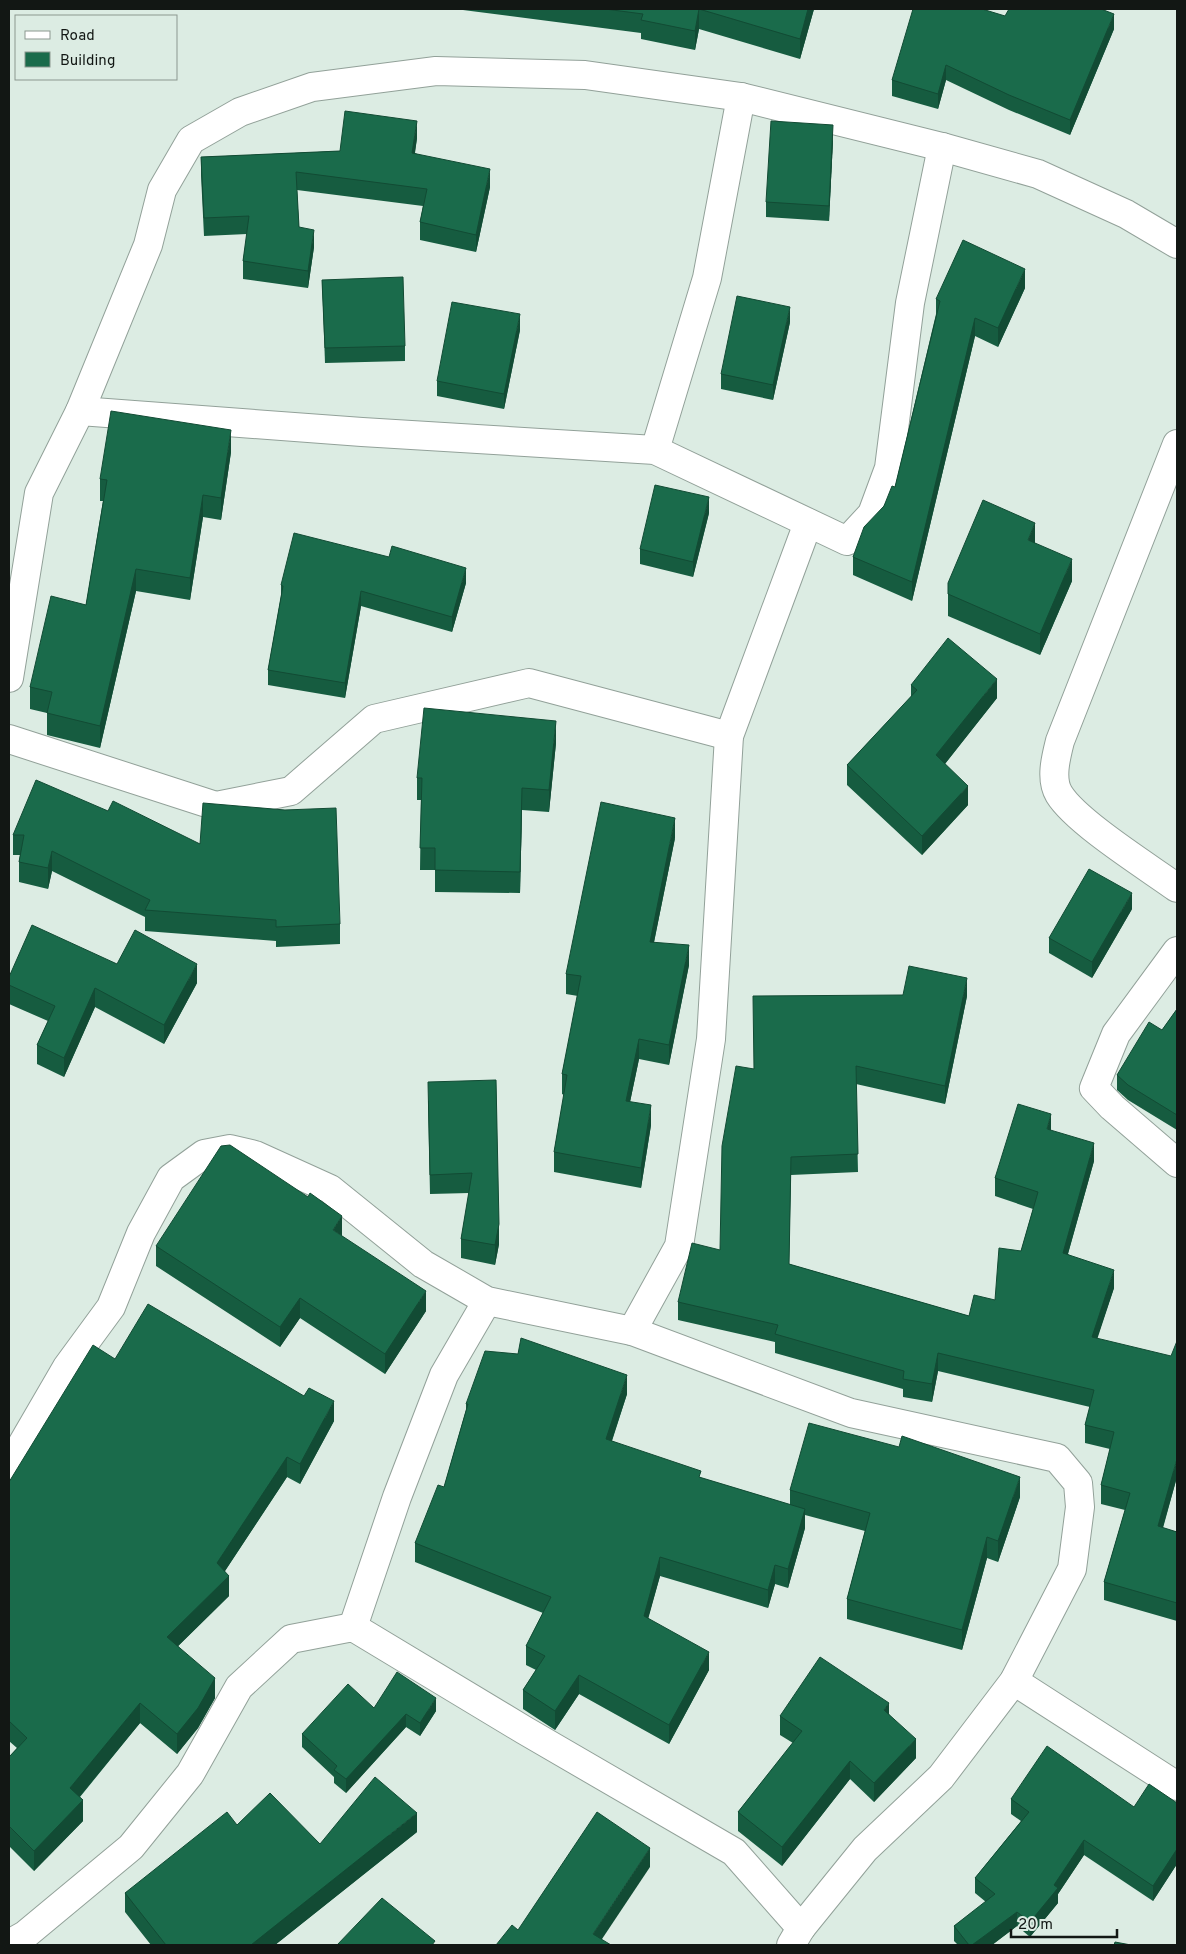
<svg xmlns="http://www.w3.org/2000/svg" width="1186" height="1954" font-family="Overpass,sans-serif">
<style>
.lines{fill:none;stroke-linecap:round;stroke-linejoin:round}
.street-casing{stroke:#92a199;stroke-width:30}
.street{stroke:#fff;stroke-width:28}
.wall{fill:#165c40}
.shaded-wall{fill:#124b34}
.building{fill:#1a6b4b;stroke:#124b34}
</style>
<rect width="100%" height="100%" fill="#dcece3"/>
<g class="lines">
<g class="street-casing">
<g id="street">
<polyline points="80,411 362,432 655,450 847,541 872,514 889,468 910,303 942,147"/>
<path d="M1177,444l-117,297c-4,16 -10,38 -1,53 17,28 89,73 118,94"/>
<polyline points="655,450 707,278 741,97"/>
<polyline points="9,678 39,493 80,411 148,245 162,190 191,140 240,112 312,87 436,71 585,75 741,97 942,147 1038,174 1126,214 1177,244"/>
<polyline points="9,739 216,806 291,791 374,719 529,683 729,736"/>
<polyline points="1177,951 1116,1034 1094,1088 1112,1107 1177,1163"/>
<polyline points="632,1331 679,1246 711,1039 729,736 808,523"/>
<polyline points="9,1467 67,1367 111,1307 141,1233 171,1178 204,1154 230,1149 255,1155 330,1189 423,1264 487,1301 632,1331 851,1413 1057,1458 1078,1483 1080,1507 1072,1569 1014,1681 941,1777 865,1849 801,1928 791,1945"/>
<polyline points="353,1627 397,1497 444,1375 487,1301"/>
<polyline points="1014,1681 1177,1786"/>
<polyline points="9,1944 25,1935 131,1847 190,1774 239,1687 291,1639 353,1627 524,1730 734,1852 801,1928"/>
</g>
</g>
<use href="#street" class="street"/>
</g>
<g class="wall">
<polygon points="463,9 814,9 800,59 699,29 695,50 641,39 641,33 463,10"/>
<polygon points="1005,16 1114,29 1070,135 1009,110 946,80 938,109 892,96 892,80"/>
<polygon points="417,138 415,153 490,187 476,252 420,240 420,222 423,206 297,190 299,227 314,247 308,288 243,279 243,261 247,234 204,236 201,175 201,157 340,151"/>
<polygon points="833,140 829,221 766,217 766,202"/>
<polygon points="322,280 405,346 405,361 325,363"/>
<polygon points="1025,288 998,347 975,336 912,601 853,575 853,557 895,487 936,314 936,299"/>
<polygon points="790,322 773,400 721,389 721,374"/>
<polygon points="520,330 504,409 437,396 437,381"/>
<polygon points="231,452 221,520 203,517 190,600 136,591 100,748 47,735 47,713 30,709 30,687 86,605 103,501 100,501 100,479"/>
<polygon points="709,513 693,577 640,564 640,549"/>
<polygon points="1035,543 1072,581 1040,655 948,616 948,583"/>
<polygon points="466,583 452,632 361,606 345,698 268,685 268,670 281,596 281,585"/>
<polygon points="911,685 997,698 945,764 968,805 922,855 847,785 847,765 911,697"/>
<polygon points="556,743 549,812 522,810 520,893 435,892 435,870 420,870 421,800 417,800 417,778"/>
<polygon points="108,811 200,844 340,924 340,944 276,947 276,941 145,931 145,917 52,871 48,889 19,882 19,862 20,855 13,855 13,835"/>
<polygon points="675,838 654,942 689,965 669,1065 639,1059 630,1102 651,1125 641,1188 554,1172 554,1152 564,1095 562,1094 562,1074 578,996 566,994 566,974"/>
<polygon points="1132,909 1092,978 1049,953 1049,938"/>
<polygon points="117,964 197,983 164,1044 95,1007 64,1077 37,1064 37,1045 48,1021 9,1004 9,977"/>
<polygon points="967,996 945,1104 856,1084 858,1172 791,1175 789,1264 969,1316 995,1300 1021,1251 1033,1209 995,1196 995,1178 1051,1131 1094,1161 1068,1254 1114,1288 1097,1338 1177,1477 1163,1528 1177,1532 1177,1621 1104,1600 1104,1582 1125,1510 1101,1504 1101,1485 1110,1449 1085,1443 1085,1425 1090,1407 938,1371 932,1402 903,1397 903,1389 775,1353 775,1342 678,1320 678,1302 720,1250 753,1069"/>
<polygon points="1177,1009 1177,1130 1128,1100 1117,1090 1117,1075 1162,1030"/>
<polygon points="496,1080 499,1244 495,1265 461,1258 461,1239 469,1193 430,1194 428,1101"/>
<polygon points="342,1236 426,1311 385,1374 300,1318 280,1347 156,1266 156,1246"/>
<polygon points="115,1359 334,1421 300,1484 287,1477 225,1571 229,1596 178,1646 215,1698 198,1728 177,1754 140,1723 80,1797 83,1821 34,1871 9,1846 9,1757 17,1748 9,1741 9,1482"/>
<polygon points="627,1394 612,1441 701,1478 790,1505 790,1490 1020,1497 998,1562 987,1558 962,1650 847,1619 847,1599 865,1531 805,1515 805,1528 788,1588 775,1584 768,1608 660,1576 648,1618 709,1670 669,1744 579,1694 555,1730 523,1709 523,1690 536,1670 526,1665 526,1646 543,1613 415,1562 415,1543 444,1487 466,1410 466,1404"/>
<polygon points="374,1708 436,1711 420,1736 406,1727 346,1793 334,1783 334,1777 302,1747 302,1734"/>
<polygon points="889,1714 916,1758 874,1802 850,1779 782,1866 738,1831 738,1812 793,1743 780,1735 780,1716"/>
<polygon points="1011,1799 1134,1807 1177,1803 1177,1864 1153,1901 1084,1855 1058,1894 1058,1903 1030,1937 1017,1926 992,1945 958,1945 954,1941 954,1926 986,1902 975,1893 975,1878 1021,1821 1011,1814"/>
<polygon points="237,1825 320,1844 417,1832 275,1945 151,1945 125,1912 125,1893"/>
</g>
<g class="shaded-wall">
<polygon points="699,9 699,29 695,50 695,31"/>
<polygon points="808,9 814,9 800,59 800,39"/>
<polygon points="1114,14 1114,29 1070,135 1070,120"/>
<polygon points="946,65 946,80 938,109 938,94"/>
<polygon points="417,121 417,138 412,170 412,153"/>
<polygon points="833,125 833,140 829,221 829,206"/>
<polygon points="490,169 490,187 476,252 476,235"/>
<polygon points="314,230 314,247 308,288 308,271"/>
<polygon points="1025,269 1025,288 998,347 998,328"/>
<polygon points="790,307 790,322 773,400 773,385"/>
<polygon points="520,314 520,330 504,409 504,394"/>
<polygon points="975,318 975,336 912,601 912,582"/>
<polygon points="231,430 231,452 221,520 221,498"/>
<polygon points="203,495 203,517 190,600 190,578"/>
<polygon points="709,497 709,513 693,577 693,562"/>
<polygon points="1035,523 1035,545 1028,540"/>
<polygon points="1072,559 1072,581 1040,655 1040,634"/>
<polygon points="466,568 466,583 452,632 452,617"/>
<polygon points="136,569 136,591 100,748 100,726"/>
<polygon points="361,591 361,606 345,698 345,683"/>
<polygon points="997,679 997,698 936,775 936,755"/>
<polygon points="556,721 556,743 549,812 549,790"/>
<polygon points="968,786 968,805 922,855 922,836"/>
<polygon points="522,788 522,810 520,893 520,872"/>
<polygon points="675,818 675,838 650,962 650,942"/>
<polygon points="52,851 52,871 48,889 48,868"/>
<polygon points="1132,893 1132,909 1092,978 1092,962"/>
<polygon points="689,945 689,965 669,1065 669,1045"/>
<polygon points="197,964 197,983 164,1044 164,1025"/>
<polygon points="967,978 967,996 945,1104 945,1086"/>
<polygon points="95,988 95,1007 64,1077 64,1058"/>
<polygon points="639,1039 639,1059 626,1121 626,1101"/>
<polygon points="651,1105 651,1125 641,1188 641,1168"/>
<polygon points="1051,1114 1051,1132 1047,1129"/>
<polygon points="1094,1143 1094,1161 1063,1271 1063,1253"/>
<polygon points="342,1216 342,1236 333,1230"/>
<polygon points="499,1224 499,1244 495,1265 495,1245"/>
<polygon points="1114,1270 1114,1288 1092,1355 1092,1337"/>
<polygon points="426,1291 426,1311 385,1374 385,1354"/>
<polygon points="300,1298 300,1318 280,1347 280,1327"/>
<polygon points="938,1353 938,1371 932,1402 932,1384"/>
<polygon points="627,1375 627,1394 606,1458 606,1439"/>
<polygon points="334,1401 334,1421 300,1484 300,1464"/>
<polygon points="287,1457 287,1477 217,1583 217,1563"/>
<polygon points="1177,1459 1177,1477 1158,1544 1158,1526"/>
<polygon points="1020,1477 1020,1497 998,1562 998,1541"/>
<polygon points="805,1509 805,1528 788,1588 788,1569"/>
<polygon points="987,1537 987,1558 962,1650 962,1630"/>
<polygon points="660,1557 660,1576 644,1634 644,1616"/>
<polygon points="775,1565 775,1584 768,1608 768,1590"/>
<polygon points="229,1576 229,1596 167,1657 167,1637"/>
<polygon points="709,1652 709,1670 669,1744 669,1725"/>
<polygon points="579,1675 579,1694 555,1730 555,1711"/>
<polygon points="215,1678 215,1698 198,1728 177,1754 177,1734"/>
<polygon points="436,1698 436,1711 420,1736 420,1723"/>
<polygon points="140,1703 140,1723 70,1808 70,1788"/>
<polygon points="889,1703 889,1722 884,1710"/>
<polygon points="406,1714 406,1727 346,1793 346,1779"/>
<polygon points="916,1739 916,1758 874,1802 874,1783"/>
<polygon points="850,1761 850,1779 782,1866 782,1847"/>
<polygon points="83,1800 83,1821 34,1871 34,1851"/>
<polygon points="417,1813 417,1832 275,1945 251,1945"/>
<polygon points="1084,1840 1084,1855 1058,1894 1058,1903 1030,1937 1030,1922 1054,1885"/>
<polygon points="650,1848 650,1867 598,1945 593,1934"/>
<polygon points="1177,1849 1177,1864 1153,1901 1153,1886"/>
<polygon points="1017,1912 1017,1926 992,1945 972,1945"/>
</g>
<g class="building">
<polygon points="605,9 808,9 800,39 699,9 695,31 641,20 643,14"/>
<polygon points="913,9 982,9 1005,16 1009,9 1101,9 1114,14 1070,120 1009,95 946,65 938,94 892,80"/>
<polygon points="345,111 417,121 412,153 490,169 476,235 420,222 427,189 296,172 299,227 314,230 308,271 243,261 249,216 204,218 201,157 340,151"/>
<polygon points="771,121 833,125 829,206 766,202"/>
<polygon points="963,240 1025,269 998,328 975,318 912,582 853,557 864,527 884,506 892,486 895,487 940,301 936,299"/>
<polygon points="403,277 405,346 325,348 322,280"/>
<polygon points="737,296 790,307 773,385 721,374"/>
<polygon points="452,302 520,314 504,394 437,381"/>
<polygon points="111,411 231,430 221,498 203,495 190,578 136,569 100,726 47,713 52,692 30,687 51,596 86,605 107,480 100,479"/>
<polygon points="655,485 709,497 693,562 640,549"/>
<polygon points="983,500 1035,523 1028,540 1072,559 1040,634 948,594 948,583"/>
<polygon points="294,533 389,557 392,546 466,568 452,617 361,591 345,683 268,670 283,586 281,585"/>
<polygon points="948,638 997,679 936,755 968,786 922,836 847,765 917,690 911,685"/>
<polygon points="424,708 556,721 549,790 522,788 520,872 435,870 435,848 420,848 422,778 417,778"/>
<polygon points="36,780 108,811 113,801 200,844 203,803 285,810 336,808 340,924 276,927 276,920 145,910 150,900 52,851 48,868 19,862 24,835 13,835"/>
<polygon points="601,802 675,818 650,942 689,945 669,1045 639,1039 626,1101 651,1105 641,1168 554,1152 567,1075 562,1074 581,976 566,974"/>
<polygon points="1089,869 1132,893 1092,962 1049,938"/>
<polygon points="32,925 117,964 135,930 197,964 164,1025 95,988 64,1058 37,1045 55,1006 9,985 9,977"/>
<polygon points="909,966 967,978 945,1086 856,1066 858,1154 791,1157 789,1264 969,1316 974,1295 995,1300 999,1248 1021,1251 1038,1192 995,1178 1018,1104 1051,1114 1047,1129 1094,1143 1063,1253 1114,1270 1092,1337 1171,1356 1177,1341 1177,1459 1158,1526 1177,1532 1177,1603 1104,1582 1130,1493 1101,1485 1114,1432 1085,1425 1094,1390 938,1353 932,1384 903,1379 904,1371 775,1334 778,1325 678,1302 692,1243 720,1250 722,1146 736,1066 754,1069 753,996 903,995"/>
<polygon points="1177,1009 1177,1115 1128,1085 1117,1075 1149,1022 1162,1030"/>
<polygon points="496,1080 499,1224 495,1245 461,1239 472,1173 430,1175 428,1082"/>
<polygon points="230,1145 308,1197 310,1193 342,1216 333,1230 426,1291 385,1354 300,1298 280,1327 156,1246 221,1146"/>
<polygon points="148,1304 304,1396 309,1388 334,1401 300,1464 287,1457 217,1563 229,1576 167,1637 215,1678 198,1708 177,1734 140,1703 70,1788 83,1800 34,1851 9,1826 9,1757 27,1738 9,1721 9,1482 93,1345 115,1359"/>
<polygon points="521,1338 627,1375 606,1439 701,1471 699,1477 805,1509 788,1569 775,1565 768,1590 660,1557 644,1616 709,1652 669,1725 579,1675 555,1711 523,1690 545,1656 526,1646 551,1597 415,1543 438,1485 444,1487 468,1404 466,1404 485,1351 518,1354"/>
<polygon points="809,1423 899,1447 902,1436 1020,1477 998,1541 987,1537 962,1630 847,1599 870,1513 790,1490"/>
<polygon points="820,1657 889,1703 884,1710 916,1739 874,1783 850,1761 782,1847 738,1812 802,1731 780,1716"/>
<polygon points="397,1672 436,1698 420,1723 406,1714 346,1779 334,1770 337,1766 302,1734 348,1684 374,1708"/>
<polygon points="1047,1746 1134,1807 1149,1784 1177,1803 1177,1849 1153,1886 1084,1840 1054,1885 1058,1888 1030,1922 1017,1912 972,1945 969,1945 954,1926 995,1894 975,1878 1029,1812 1011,1799"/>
<polygon points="375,1777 417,1813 251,1945 166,1945 125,1893 227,1812 237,1825 270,1793 320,1844"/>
<polygon points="597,1812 650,1848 593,1934 611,1945 496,1945 512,1925 518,1930"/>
<polygon points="382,1898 435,1941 432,1945 337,1945"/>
<polygon points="1115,1942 1131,1945 1114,1945"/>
</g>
<rect width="1186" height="1954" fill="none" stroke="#121714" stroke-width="20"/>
<rect x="15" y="15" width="162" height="65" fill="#dcece3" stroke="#8b9790"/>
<rect x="25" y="31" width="25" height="8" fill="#ffffff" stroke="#8b9790"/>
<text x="60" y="40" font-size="15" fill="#121714">Road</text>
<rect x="25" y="52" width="25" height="15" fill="#1a6b4b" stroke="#8b9790"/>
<text x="60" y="65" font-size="15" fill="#121714">Building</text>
<path d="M1011 1929v8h106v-8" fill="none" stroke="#121714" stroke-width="2.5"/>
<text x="1018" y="1929" font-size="15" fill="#121714" stroke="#dcece3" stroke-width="4" paint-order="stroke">20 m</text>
</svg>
